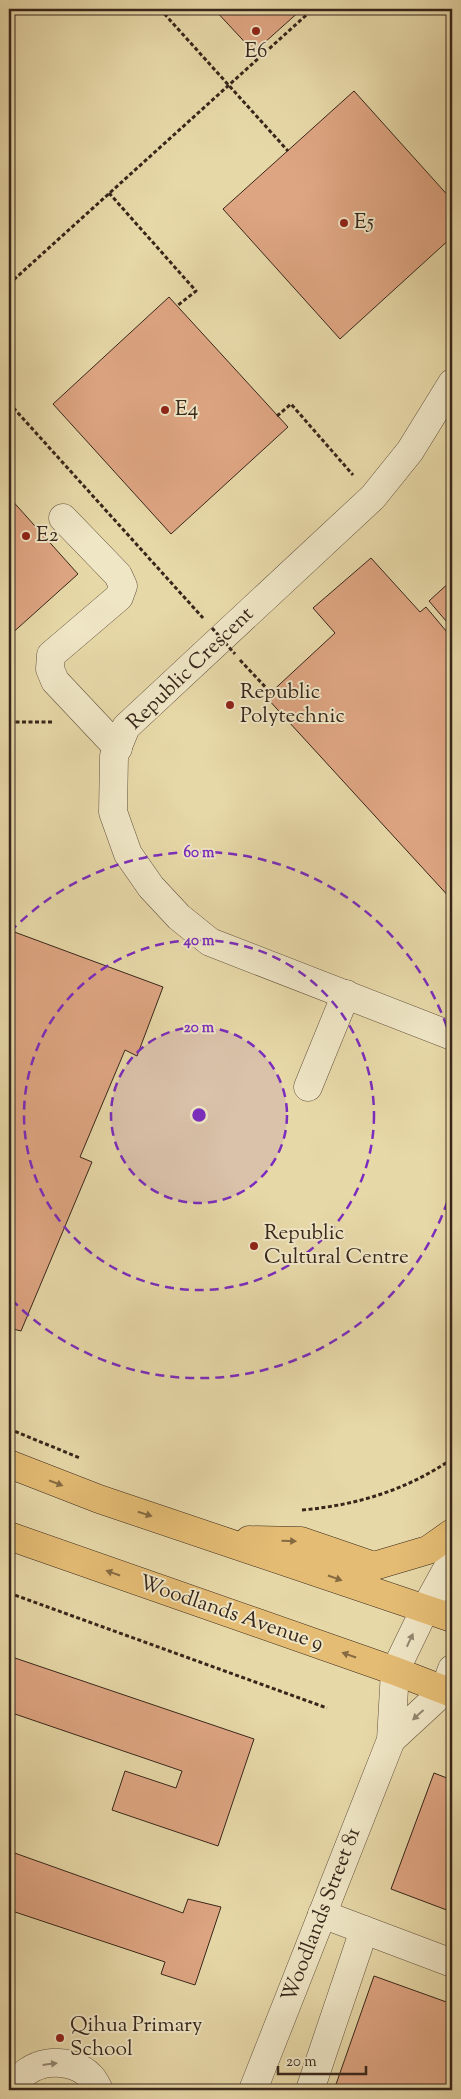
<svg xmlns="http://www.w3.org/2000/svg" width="461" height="2099" font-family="'Sorts Mill Goudy',serif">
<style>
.building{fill:#dea582;stroke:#37261a}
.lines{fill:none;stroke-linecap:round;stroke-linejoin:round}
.minor-casing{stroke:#63523e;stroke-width:29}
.major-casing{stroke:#37261a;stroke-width:29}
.path{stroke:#37261a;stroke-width:3;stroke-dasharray:4 2.5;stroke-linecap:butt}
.minor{stroke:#efe6c6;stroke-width:28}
.major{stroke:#e4bc74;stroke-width:28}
.path-bridge{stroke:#37261a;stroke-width:3;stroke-dasharray:4 2.5;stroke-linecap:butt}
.oneway{fill:#856a42}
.oneway2{fill:#938670}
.ring{fill:none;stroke:#7b2cbf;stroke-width:2.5;stroke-dasharray:9 6}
.poi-dot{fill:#8f2418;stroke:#efe6c6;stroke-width:2}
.labels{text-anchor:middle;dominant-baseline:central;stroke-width:4;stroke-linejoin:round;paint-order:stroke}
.poi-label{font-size:21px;fill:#37261a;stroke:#efe6c6;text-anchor:start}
.street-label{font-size:21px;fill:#37261a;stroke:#efe6c6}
.centre{fill:#7b2cbf;stroke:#efe6c6;stroke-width:2.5}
.ring-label{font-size:15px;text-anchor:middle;font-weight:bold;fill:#7b2cbf;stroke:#efe6c6;stroke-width:4;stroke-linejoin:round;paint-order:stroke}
</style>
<rect width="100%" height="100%" fill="#e7d8a8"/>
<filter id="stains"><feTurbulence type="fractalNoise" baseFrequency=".004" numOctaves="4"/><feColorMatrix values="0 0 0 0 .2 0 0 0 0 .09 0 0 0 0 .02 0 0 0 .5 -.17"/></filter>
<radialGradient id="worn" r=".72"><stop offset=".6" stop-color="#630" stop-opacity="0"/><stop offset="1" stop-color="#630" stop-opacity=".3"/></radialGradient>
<g class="building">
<polygon points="214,9 302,9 254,52"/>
<polygon points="354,91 452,200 452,237 340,339 223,209"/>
<polygon points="169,297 288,427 171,534 53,404"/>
<polygon points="9,497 78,574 9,636"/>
<polygon points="371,558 420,612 426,607 452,638 452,900 266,697 335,633 313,608"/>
<polygon points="452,580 452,628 429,601"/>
<polygon points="9,930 163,987 137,1056 125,1050 80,1157 92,1162 21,1331 9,1328"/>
<polygon points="9,1656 254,1739 218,1846 112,1810 125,1771 176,1788 182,1771 9,1712"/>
<polygon points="434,1773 452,1780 452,1912 391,1889"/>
<polygon points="9,1851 183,1913 188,1899 221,1907 195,1985 161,1974 165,1962 9,1910"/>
<polygon points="374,1976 452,2004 452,2090 334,2090"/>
</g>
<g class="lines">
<g class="minor-casing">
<g id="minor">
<polyline points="452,383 410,451 373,497 126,727 114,756 113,812 128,854 151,887 179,917 210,942 452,1036"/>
<polyline points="63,518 118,575 123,586 119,597 51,655 50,669 55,681 118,748"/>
<polyline points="308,1087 346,994"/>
<polyline points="391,1740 444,1691 452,1669"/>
<polyline points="322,1914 452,1963"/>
<path d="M13,2090c12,-31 56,-36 78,-13 3,3 6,9 8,13"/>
<polyline points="253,2090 391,1740 395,1671 425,1609 452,1560"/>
<polyline points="310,2090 364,1930"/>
</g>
</g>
<g class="major-casing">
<g id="major">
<polyline points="9,1464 99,1499 452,1618"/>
<polyline points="9,1536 395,1671 452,1693"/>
<polyline points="249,1540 301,1541 374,1566 428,1550 452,1533"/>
</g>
</g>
<g class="path">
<polyline points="160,9 288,151"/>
<polyline points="109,193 196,291 177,306"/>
<polyline points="9,284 313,9"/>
<polyline points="9,403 203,618"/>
<polyline points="277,416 291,404 353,475"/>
<polyline points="240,660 270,692"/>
<polyline points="9,722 53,722"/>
<polyline points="9,1429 80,1458"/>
<path d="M302,1510c56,-5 104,-20 150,-51"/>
<polyline points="9,1593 327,1708"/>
</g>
<use href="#minor" class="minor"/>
<use href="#major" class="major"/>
<polyline class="path-bridge" points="212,628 235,654"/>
</g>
<defs><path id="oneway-solid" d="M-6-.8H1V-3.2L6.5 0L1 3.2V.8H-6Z" transform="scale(1.25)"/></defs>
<g class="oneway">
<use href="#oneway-solid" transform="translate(56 1483) rotate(21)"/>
<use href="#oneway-solid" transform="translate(145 1514) rotate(18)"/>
<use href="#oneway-solid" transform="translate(289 1541) rotate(1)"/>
<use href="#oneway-solid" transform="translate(113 1573) rotate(-161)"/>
<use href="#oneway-solid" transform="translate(335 1578) rotate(19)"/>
<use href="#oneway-solid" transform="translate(349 1655) rotate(-161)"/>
</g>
<g class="oneway2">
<use href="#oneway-solid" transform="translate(410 1640) rotate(-65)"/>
<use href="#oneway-solid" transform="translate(418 1715) rotate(138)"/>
<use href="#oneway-solid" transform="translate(50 2064) rotate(-7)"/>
</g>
<circle cx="199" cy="1115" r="88" fill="#7b2cbf" fill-opacity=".12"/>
<g class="ring">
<circle cx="199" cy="1115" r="88"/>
<circle cx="199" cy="1115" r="175"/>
<path d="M452 1187A263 263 0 0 1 10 1298M10 932A263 263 0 0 1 452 1043"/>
</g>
<g class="poi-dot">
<circle cx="256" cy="31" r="5"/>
<circle cx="344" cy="223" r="5"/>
<circle cx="165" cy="410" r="5"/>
<circle cx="26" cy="536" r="5"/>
<circle cx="230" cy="705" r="5"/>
<circle cx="254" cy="1246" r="5"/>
<circle cx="60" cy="2038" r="5"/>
</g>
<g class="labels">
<g class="poi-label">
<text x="256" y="52" text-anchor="middle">E6</text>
<text x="354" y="223">E5</text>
<text x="175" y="410">E4</text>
<text x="36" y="536">E2</text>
<text x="240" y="693">Republic<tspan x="240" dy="24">Polytechnic</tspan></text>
<text x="264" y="1234">Republic<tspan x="264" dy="24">Cultural Centre</tspan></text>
<text x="70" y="2026">Qihua Primary<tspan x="70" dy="24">School</tspan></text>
</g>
<g class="street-label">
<text transform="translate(191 669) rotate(-44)">Republic Crescent</text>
<text transform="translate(231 1614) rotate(19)">Woodlands Avenue 9</text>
<text transform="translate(322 1915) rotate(-69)">Woodlands Street 81</text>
</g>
</g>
<circle cx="199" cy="1115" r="8" class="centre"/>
<g class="ring-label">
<text x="199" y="857">60 m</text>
<text x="199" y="945">40 m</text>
<text x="199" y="1032">20 m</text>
</g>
<rect width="461" height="2099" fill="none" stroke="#e7d8a8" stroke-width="30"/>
<rect x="10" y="10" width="441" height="2079" fill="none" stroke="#37261a" stroke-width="2.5"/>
<rect x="15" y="15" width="431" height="2069" fill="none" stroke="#37261a"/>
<path d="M278 2066v8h88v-8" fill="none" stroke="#37261a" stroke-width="2.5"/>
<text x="286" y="2066" font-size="15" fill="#37261a" stroke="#efe6c6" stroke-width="4" paint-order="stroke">20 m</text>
<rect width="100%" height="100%" filter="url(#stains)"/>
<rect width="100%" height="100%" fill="url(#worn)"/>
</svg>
